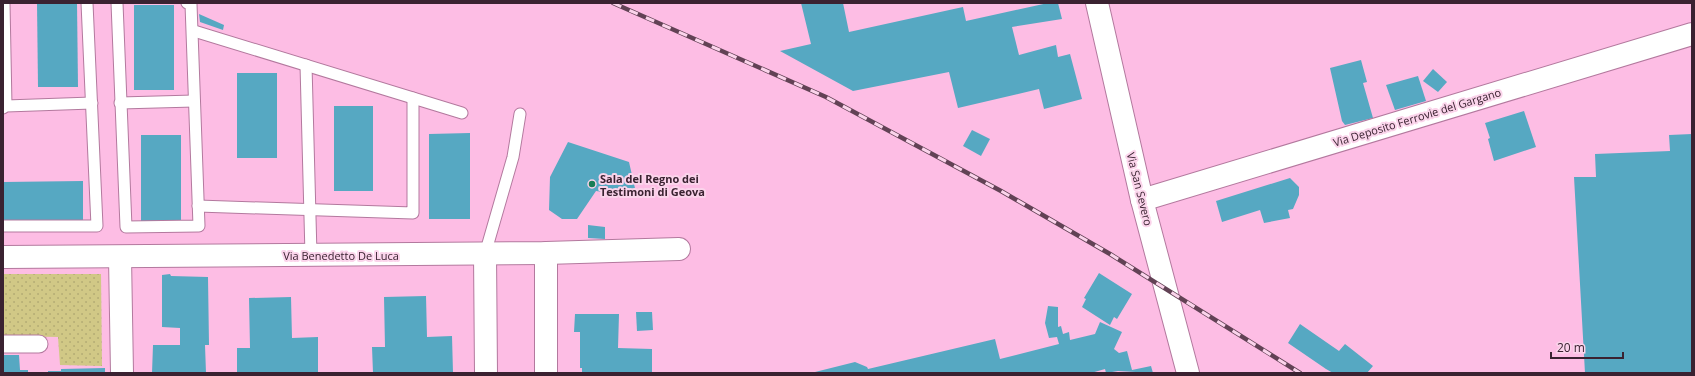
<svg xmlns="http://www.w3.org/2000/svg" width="1695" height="376" font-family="'Open Sans',sans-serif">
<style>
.park{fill:url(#park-dots)}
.building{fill:#56a8c2}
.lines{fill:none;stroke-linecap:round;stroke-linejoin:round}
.service-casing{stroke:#b3799e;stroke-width:13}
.pedestrian-casing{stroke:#b3799e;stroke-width:19}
.minor-casing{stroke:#b3799e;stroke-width:24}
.secondary-casing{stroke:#b3799e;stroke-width:24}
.service{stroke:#fff;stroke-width:11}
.pedestrian{stroke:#fff;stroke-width:17}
.minor{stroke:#fff;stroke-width:22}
.secondary{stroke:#fff;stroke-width:22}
.rail-casing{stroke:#624255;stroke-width:4.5}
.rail{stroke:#fbd4eb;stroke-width:3;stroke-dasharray:9;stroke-linecap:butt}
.poi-dot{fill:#197d56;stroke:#fbd4eb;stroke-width:1.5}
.labels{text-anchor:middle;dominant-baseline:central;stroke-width:4;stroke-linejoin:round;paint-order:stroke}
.street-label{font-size:11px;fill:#3a2231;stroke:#fbd4eb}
.poi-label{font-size:11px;font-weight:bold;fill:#3a2231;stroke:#fbd4eb;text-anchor:start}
</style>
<defs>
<pattern id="park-dots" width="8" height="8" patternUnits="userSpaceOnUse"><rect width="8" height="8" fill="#d1c886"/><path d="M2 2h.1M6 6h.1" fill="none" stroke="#b4ac74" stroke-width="1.8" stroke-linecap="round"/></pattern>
</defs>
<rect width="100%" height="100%" fill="#fdbde4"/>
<polygon class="park" points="3,274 101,274 102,366 60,365 58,337 3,336"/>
<g class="building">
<polygon points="37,3 77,3 78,87 38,87"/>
<polygon points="801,3 843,3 849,32 963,7 966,21 1048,3 1058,3 1062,19 1012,27 1019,55 1056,45 1058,57 1070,54 1082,99 1044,109 1039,89 958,108 949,72 853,91 780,51 811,44"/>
<rect x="134" y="5" width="40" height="85"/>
<polygon points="199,14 224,25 223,30 200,22"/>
<polygon points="1361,60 1367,82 1363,83 1373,118 1345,125 1342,121 1330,68"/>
<polygon points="1433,69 1447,82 1438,92 1423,81"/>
<rect x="237" y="73" width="40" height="85"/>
<polygon points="1418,76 1426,101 1395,110 1386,85"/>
<rect x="334" y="106" width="39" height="85"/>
<polygon points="1524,111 1536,147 1494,161 1488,139 1490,138 1485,123"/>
<polygon points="972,130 990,139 981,156 963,146"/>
<polygon points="470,133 470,219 429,219 429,134"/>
<polygon points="1692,134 1692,373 1585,373 1574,177 1596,177 1595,154 1670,151 1669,135"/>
<rect x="141" y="135" width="40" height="86"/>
<polygon points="568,142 629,162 637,197 596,191 577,219 562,219 549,210 550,177"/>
<polygon points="1290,178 1299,187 1299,195 1293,209 1288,210 1290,218 1264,223 1260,210 1222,222 1216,201"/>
<polygon points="83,181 83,222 3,223 3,182"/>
<polygon points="588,225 605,227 605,239 588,238"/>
<polygon points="1099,273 1132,294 1117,319 1114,317 1110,325 1082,307 1086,299 1084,298"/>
<polygon points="170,274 171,276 208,277 209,345 205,345 206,373 152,373 153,345 180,345 180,328 162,327 162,275"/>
<polygon points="426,296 427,337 452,336 453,373 373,373 372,347 385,347 384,297"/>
<polygon points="291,297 292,338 318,337 318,373 237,373 237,348 250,348 249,298"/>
<polygon points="1048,306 1058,307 1058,327 1061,326 1063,334 1069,332 1070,340 1095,334 1100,322 1122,332 1114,349 1119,353 1127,351 1132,370 1151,366 1153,373 1118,371 1106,373 1105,369 1091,373 811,373 855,362 867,367 868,369 995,339 1000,359 1059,344 1057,337 1049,338 1045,323"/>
<polygon points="636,312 652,312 653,330 637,331"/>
<polygon points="575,314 619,314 618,348 652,349 652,373 582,373 582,368 580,368 580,332 574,332"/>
<polygon points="1300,324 1339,351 1345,344 1373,366 1367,373 1333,373 1326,369 1288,343"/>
<polygon points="3,355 19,355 20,370 28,370 28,373 3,373"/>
<polygon points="105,368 105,373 48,373 48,371 61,371 61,369"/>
</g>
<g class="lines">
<g class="service-casing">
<g id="service">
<polyline points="4,3 6,106"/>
<polyline points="117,3 126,227 199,226 191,4 187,3"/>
<polyline points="194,31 462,113"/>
<polyline points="306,65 311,255"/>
<polyline points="120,103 194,101"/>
<polyline points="3,108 6,106 92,103"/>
<polyline points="198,206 413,213 413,98"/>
<polyline points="3,226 97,226 87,3"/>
<polyline points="485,254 513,157 520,114"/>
</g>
</g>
<g class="pedestrian-casing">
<polyline id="pedestrian" points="3,344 39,344"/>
</g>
<g class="minor-casing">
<g id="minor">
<polyline points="1142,200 1692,34"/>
<polyline points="546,253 546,373"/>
<polyline points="485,254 486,373"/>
<polyline points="3,257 546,253 679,249"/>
<polyline points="120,257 122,373"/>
</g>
</g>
<g class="secondary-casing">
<polyline id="secondary" points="1097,3 1142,200 1188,373"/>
</g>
<use href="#service" class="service"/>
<use href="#pedestrian" class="pedestrian"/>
<use href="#minor" class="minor"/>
<use href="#secondary" class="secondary"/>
<g class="rail-casing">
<polyline id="rail" points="613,3 826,97 1001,191 1110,254 1300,373"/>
</g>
<use href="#rail" class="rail"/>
</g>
<circle class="poi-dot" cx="592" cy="184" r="4"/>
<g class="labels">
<g class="street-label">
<text transform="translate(1417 117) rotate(-17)">Via Deposito Ferrovie del Gargano</text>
<text transform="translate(1140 189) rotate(76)">Via San Severo</text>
<text x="341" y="255">Via Benedetto De Luca</text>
</g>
<g class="poi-label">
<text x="600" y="178">Sala del Regno dei<tspan x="600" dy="13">Testimoni di Geova</tspan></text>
</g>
</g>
<rect width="1695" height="376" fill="none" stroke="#3a2231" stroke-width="8"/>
<path d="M1551 352v6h72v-6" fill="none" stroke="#3a2231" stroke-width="2"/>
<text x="1557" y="352" font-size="12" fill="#3a2231" stroke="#fbd4eb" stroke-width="3" paint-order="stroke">20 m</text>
</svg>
